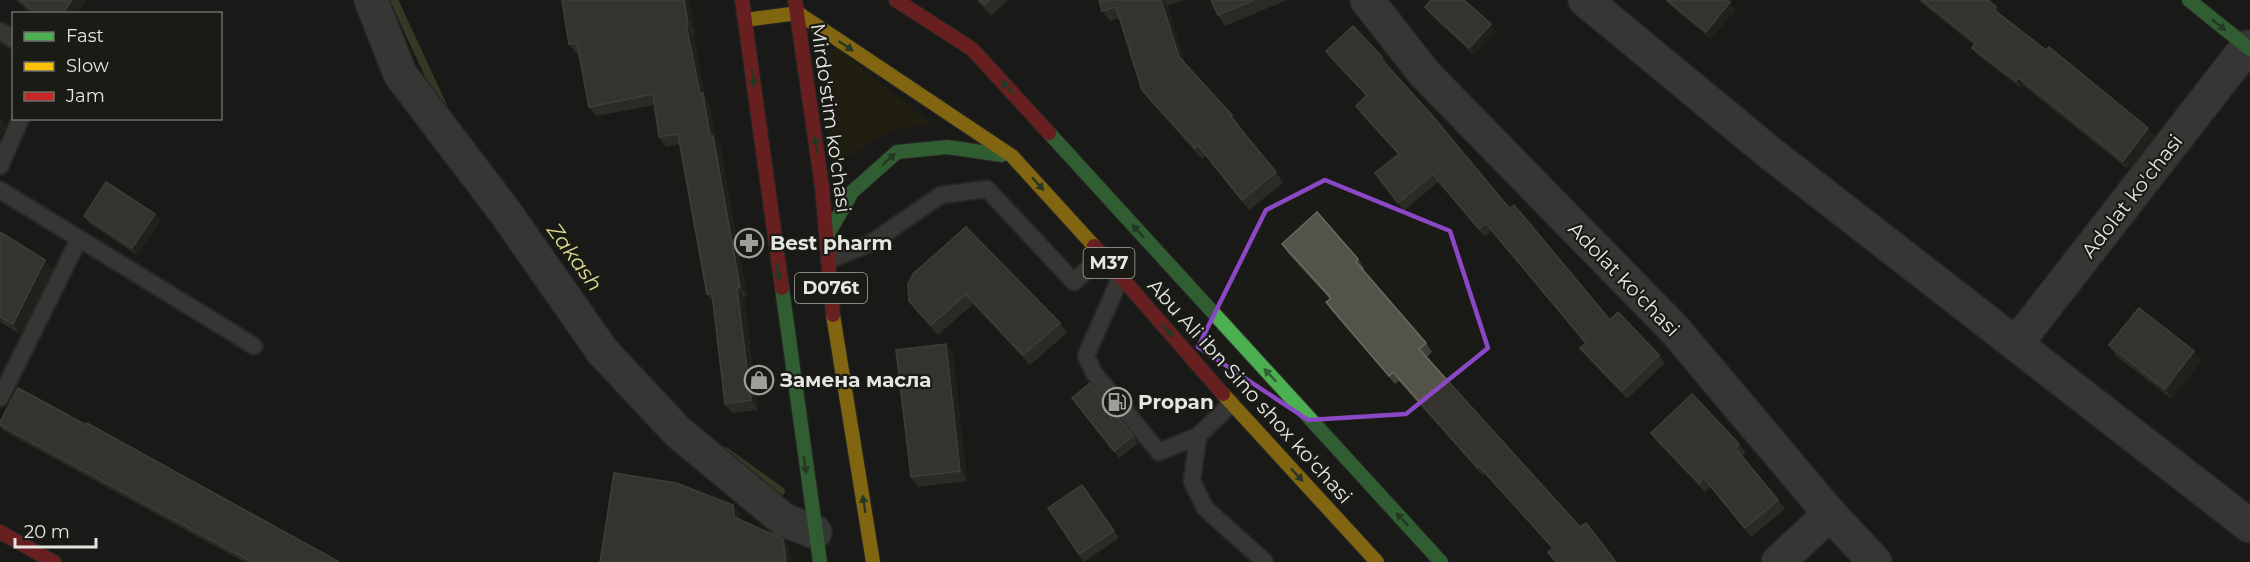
<svg xmlns="http://www.w3.org/2000/svg" width="2250" height="562" font-family="Montserrat,sans-serif">
<style>
.green{fill:#26250a}
.lines{fill:none;stroke-linecap:round;stroke-linejoin:round}
.stream{stroke:#5d5c32;stroke-width:8}
.lane-casing{stroke:#363634;stroke-width:20}
.street-casing{stroke:#363634;stroke-width:36}
.fast-casing{stroke:#363634;stroke-width:16}
.slow-casing{stroke:#363634;stroke-width:16}
.jam-casing{stroke:#363634;stroke-width:16}
.lane{stroke:#595958;stroke-width:16}
.street{stroke:#595958;stroke-width:33}
.fast{stroke:#4caf50;stroke-width:14}
.slow{stroke:#ffc107;stroke-width:14}
.jam{stroke:#c62828;stroke-width:14}
.wall{fill:#424137}
.shaded-wall{fill:#2b2a22}
.building{fill:#545349;stroke:#6a6a61;stroke-width:1.5}
.oneway{fill:#315e30}
.marked{fill:none;stroke:#8b48c4;stroke-width:4.5;stroke-linejoin:round}
.labels{text-anchor:middle;dominant-baseline:central;stroke-width:4.5;stroke-linejoin:round;paint-order:stroke}
.shield{fill:#1b1b16;stroke:#a8a8a5;stroke-width:1.5}
.shield-label{font-size:18px;font-weight:bold;fill:#e5e5e2}
.street-label{font-size:20px;fill:#e5e5e2;stroke:#1b1b16}
.poi-label{font-size:20px;font-weight:bold;fill:#e5e5e2;stroke:#1b1b16;text-anchor:start}
.water-label{font-size:21px;font-style:italic;fill:#dedb91;stroke:#1b1b16}
</style>
<rect width="100%" height="100%" fill="#1a1a17"/>
<path class="green" d="M837,48l96,77c-46,0 -63,18 -100,42l-15,-107 6,-10z"/>
<g class="lines">
<g class="stream">
<polyline points="394,0 443,106"/>
<polyline points="725,451 781,491"/>
</g>
<g class="lane-casing">
<g id="lane">
<polyline points="0,31 14,40"/>
<polyline points="0,166 21,118"/>
<polyline points="0,190 254,346"/>
<polyline points="829,260 871,243 941,195 987,189 1074,282 1102,255"/>
<polyline points="1121,276 1086,356 1094,373 1159,452 1198,436 1231,404"/>
<polyline points="0,398 79,239"/>
<polyline points="1198,436 1192,481 1205,508 1265,562"/>
</g>
</g>
<g class="street-casing">
<g id="street">
<polyline points="371,0 400,74 505,212 603,352 678,432 784,520 815,532"/>
<polyline points="1367,0 1424,73 1675,330 1830,514 1875,562"/>
<polyline points="1585,0 1770,153 2250,526"/>
<polyline points="2016,344 2247,47"/>
<polyline points="1778,562 1830,514"/>
</g>
</g>
<g class="fast-casing">
<g id="fast">
<polyline points="2189,0 2250,49"/>
<polyline points="1049,133 1441,562"/>
<polyline points="827,236 852,192 897,152 947,147 1002,155"/>
<polyline points="782,288 820,562"/>
</g>
</g>
<g class="slow-casing">
<g id="slow">
<polyline points="745,20 798,13 1012,156 1094,246"/>
<polyline points="833,315 873,562"/>
<polyline points="1223,394 1377,562"/>
</g>
</g>
<g class="jam-casing">
<g id="jam">
<polyline points="742,0 782,288"/>
<polyline points="795,0 822,187 833,315"/>
<polyline points="896,0 972,49 1049,133"/>
<polyline points="1094,246 1223,394"/>
<polyline points="0,532 54,562"/>
</g>
</g>
<use href="#lane" class="lane"/>
<use href="#street" class="street"/>
<use href="#fast" class="fast"/>
<use href="#slow" class="slow"/>
<use href="#jam" class="jam"/>
</g>
<g class="wall">
<polygon points="15,0 87,0 77,14 32,14"/>
<polygon points="689,0 695,33 693,34 705,96 709,103 715,138 720,145 747,297 744,297 758,410 732,413 725,404 713,302 707,294 680,144 666,147 659,137 654,105 596,116 589,107 579,53 576,53 569,44"/>
<polygon points="977,0 1008,0 991,16"/>
<polygon points="1099,0 1185,0 1167,5 1185,64 1232,115 1239,125 1238,126 1276,172 1283,183 1249,210 1205,156 1202,159 1149,100 1142,90 1120,18 1110,21 1102,11"/>
<polygon points="1211,0 1287,0 1225,26 1218,15"/>
<polygon points="1666,0 1735,10 1711,39 1671,6"/>
<polygon points="1918,0 1988,0 1996,7 2001,14 2001,15 2154,136 2128,169 2024,86 2022,89 1978,55 1972,48 1974,45"/>
<polygon points="1425,7 1496,32 1474,55 1430,14"/>
<polygon points="1326,51 1382,57 1388,65 1387,66 1510,209 1610,320 1659,355 1665,363 1627,399 1586,356 1580,348 1585,343 1491,231 1485,237 1438,182 1404,211 1375,173 1398,154 1361,114 1356,106 1366,96 1331,59"/>
<polygon points="155,214 160,221 137,255 89,223 84,216"/>
<polygon points="0,232 52,270 20,334 0,322"/>
<polygon points="1282,244 1358,259 1364,268 1363,270 1426,343 1432,352 1427,357 1580,527 1552,548 1485,474 1483,476 1399,381 1395,384 1332,311 1326,302 1330,299 1288,253"/>
<polygon points="913,274 1060,323 1067,333 1030,365 973,304 938,335 916,311 909,301"/>
<polygon points="2109,345 2201,361 2172,399 2116,356"/>
<polygon points="953,354 967,481 918,487 911,477"/>
<polygon points="1072,398 1133,436 1138,443 1119,458"/>
<polygon points="0,422 339,562 244,562 4,431 0,426"/>
<polygon points="1651,433 1739,444 1746,453 1742,456 1778,500 1785,509 1751,537 1710,487 1705,492 1657,442"/>
<polygon points="1082,485 1119,538 1084,562 1048,508"/>
</g>
<g class="shaded-wall">
<polygon points="72,0 87,0 77,14 62,14"/>
<polygon points="684,0 689,0 695,33 688,24"/>
<polygon points="1161,0 1163,0 1167,5 1186,68 1179,57"/>
<polygon points="1730,2 1735,10 1711,39 1706,32"/>
<polygon points="1996,7 2001,14 1999,17 1994,10"/>
<polygon points="686,24 693,34 705,96 709,103 715,138 720,145 747,297 740,287"/>
<polygon points="1491,24 1496,32 1474,55 1469,48"/>
<polygon points="2019,78 2024,86 2022,89 2016,81"/>
<polygon points="0,117 6,126 0,137"/>
<polygon points="2148,128 2154,136 2128,169 2123,161"/>
<polygon points="155,214 160,221 137,255 132,248"/>
<polygon points="45,260 52,270 20,334 13,324"/>
<polygon points="737,288 744,297 758,410 751,400"/>
<polygon points="946,344 953,354 967,481 960,471"/>
<polygon points="2194,351 2201,361 2172,399 2165,389"/>
<polygon points="733,505 740,514 740,526 734,517"/>
<polygon points="783,539 789,548 791,562 786,562"/>
</g>
<g class="building">
<polygon points="20,0 72,0 62,14 37,14"/>
<polygon points="562,0 684,0 688,24 686,24 700,94 703,93 710,136 713,136 740,287 737,288 751,400 725,404 712,293 707,294 678,134 659,137 653,94 589,107 577,43 569,44"/>
<polygon points="979,0 989,0 984,5"/>
<polygon points="1099,0 1161,0 1179,57 1232,115 1230,116 1276,172 1242,200 1198,145 1195,148 1142,90 1116,7 1102,11"/>
<polygon points="1211,0 1254,0 1218,15"/>
<polygon points="1431,0 1464,0 1491,24 1469,48 1425,7"/>
<polygon points="1667,0 1727,0 1730,2 1706,32"/>
<polygon points="1922,0 1988,0 1996,7 1994,10 2046,50 2049,47 2148,128 2123,161 2019,78 2016,81 1972,48 1976,43"/>
<polygon points="1353,26 1382,57 1381,59 1430,113 1510,209 1514,205 1610,320 1618,312 1659,355 1622,391 1580,348 1586,343 1486,223 1479,229 1433,174 1398,203 1375,173 1399,154 1356,106 1367,95 1326,51"/>
<polygon points="106,182 155,214 132,248 84,216"/>
<polygon points="1317,212 1358,259 1356,262 1426,343 1419,349 1580,527 1586,523 1616,562 1556,562 1548,552 1553,548 1479,466 1477,467 1393,372 1389,376 1326,302 1331,298 1282,244"/>
<polygon points="966,227 1060,323 1023,355 966,294 931,325 909,301 908,284 913,274"/>
<polygon points="0,232 45,260 13,324 0,317"/>
<polygon points="2139,308 2194,351 2165,389 2109,345"/>
<polygon points="946,344 960,471 911,477 896,350"/>
<polygon points="1090,383 1133,436 1114,451 1072,398"/>
<polygon points="18,388 86,425 87,423 339,562 252,562 0,425 0,422"/>
<polygon points="1692,394 1739,444 1735,448 1778,500 1745,528 1704,478 1699,483 1651,433"/>
<polygon points="614,473 676,483 733,505 734,517 783,539 786,562 600,562"/>
<polygon points="1082,485 1114,531 1079,554 1048,508"/>
</g>
<defs><path id="oneway-solid" d="M-6-.8H1V-3.2L6.5 0L1 3.2V.8H-6Z" transform="scale(1.5)"/></defs>
<g class="oneway">
<use href="#oneway-solid" transform="translate(2219 25) rotate(39)"/>
<use href="#oneway-solid" transform="translate(846 46) rotate(34)"/>
<use href="#oneway-solid" transform="translate(753 78) rotate(83)"/>
<use href="#oneway-solid" transform="translate(1007 87) rotate(-132)"/>
<use href="#oneway-solid" transform="translate(816 145) rotate(-98)"/>
<use href="#oneway-solid" transform="translate(889 159) rotate(-42)"/>
<use href="#oneway-solid" transform="translate(1038 184) rotate(48)"/>
<use href="#oneway-solid" transform="translate(1138 231) rotate(-132)"/>
<use href="#oneway-solid" transform="translate(778 272) rotate(82)"/>
<use href="#oneway-solid" transform="translate(1167 330) rotate(49)"/>
<use href="#oneway-solid" transform="translate(1270 375) rotate(-133)"/>
<use href="#oneway-solid" transform="translate(805 465) rotate(82)"/>
<use href="#oneway-solid" transform="translate(1297 475) rotate(47)"/>
<use href="#oneway-solid" transform="translate(864 504) rotate(-99)"/>
<use href="#oneway-solid" transform="translate(1402 519) rotate(-133)"/>
</g>
<path d="M0 0H2250V562H0ZM1325,180l125,51 38,117 -82,66 -98,6 -110,-73 68,-137z" fill="#1a1a17" fill-opacity=".55" fill-rule="evenodd"/>
<path class="marked" d="M1325,180l125,51 38,117 -82,66 -98,6 -110,-73 68,-137z"/>
<defs>
<g id="pharmacy-ring" transform="scale(1.5)"><circle r="9.5" fill="#1b1b16" stroke="#9e9e9b" stroke-width="1.5"/><path d="M-2-6h4v4h4v4h-4v4h-4v-4h-4v-4h4Z" fill="#9e9e9b"/></g>
<g id="shop-ring" transform="scale(1.5)"><circle r="9.5" fill="#1b1b16" stroke="#9e9e9b" stroke-width="1.5"/><path d="M-5-2.5h2.3a2.7 3.5 0 0 1 5.4 0H5L5.5 6h-11ZM-1.5-2.5h3a1.5 2.3 0 0 0-3 0Z" fill="#9e9e9b"/></g>
<g id="fuel-ring" transform="scale(1.5)"><circle r="9.5" fill="#1b1b16" stroke="#9e9e9b" stroke-width="1.5"/><path d="M-5.5-6h7V0h2V4h1.3V-2.5L3-4.5l.8-.8L6-3V5H2.5V1h-1V6h-7ZM-4.2-4.7v3.2H.2V-4.7Z" fill="#9e9e9b"/></g>
</defs>
<g fill-rule="evenodd">
<use href="#pharmacy-ring" x="749" y="243"/>
<use href="#shop-ring" x="759" y="380"/>
<use href="#fuel-ring" x="1117" y="402"/>
</g>
<g class="labels">
<g class="shield">
<rect x="1083.5" y="248" width="51" height="30" rx="4.5"/>
<rect x="795" y="273" width="72" height="30" rx="4.5"/>
</g>
<g class="shield-label">
<text x="1109" y="263">M37</text>
<text x="831" y="288">D076t</text>
</g>
<g class="street-label">
<text transform="translate(831 118) rotate(82)">Mirdo'stim ko'chasi</text>
<text transform="translate(2132 196) rotate(-52)">Adolat ko'chasi</text>
<text transform="translate(1624 279) rotate(46)">Adolat ko'chasi</text>
<text transform="translate(1250 391) rotate(48)">Abu Ali ibn Sino shox ko'chasi</text>
</g>
<g class="poi-label">
<text x="770" y="243">Best pharm</text>
<text x="780" y="380">Замена масла</text>
<text x="1138" y="402">Propan</text>
</g>
<g class="water-label">
<text transform="translate(575 257) rotate(54)">Zakash</text>
</g>
</g>
<rect x="12" y="12" width="210" height="108" fill="#1b1b16" stroke="#6c6c68" stroke-width="1.5"/>
<rect x="24" y="32" width="30" height="9" fill="#4caf50" stroke="#6c6c68" stroke-width="1.5"/>
<text x="66" y="42" font-size="18" fill="#e5e5e2">Fast</text>
<rect x="24" y="62" width="30" height="9" fill="#ffc107" stroke="#6c6c68" stroke-width="1.5"/>
<text x="66" y="72" font-size="18" fill="#e5e5e2">Slow</text>
<rect x="24" y="92" width="30" height="9" fill="#c62828" stroke="#6c6c68" stroke-width="1.5"/>
<text x="66" y="102" font-size="18" fill="#e5e5e2">Jam</text>
<path d="M15 538v9h81v-9" fill="none" stroke="#e5e5e2" stroke-width="3"/>
<text x="24" y="538" font-size="18" fill="#e5e5e2" stroke="#1b1b16" stroke-width="4.5" paint-order="stroke">20 m</text>
</svg>
